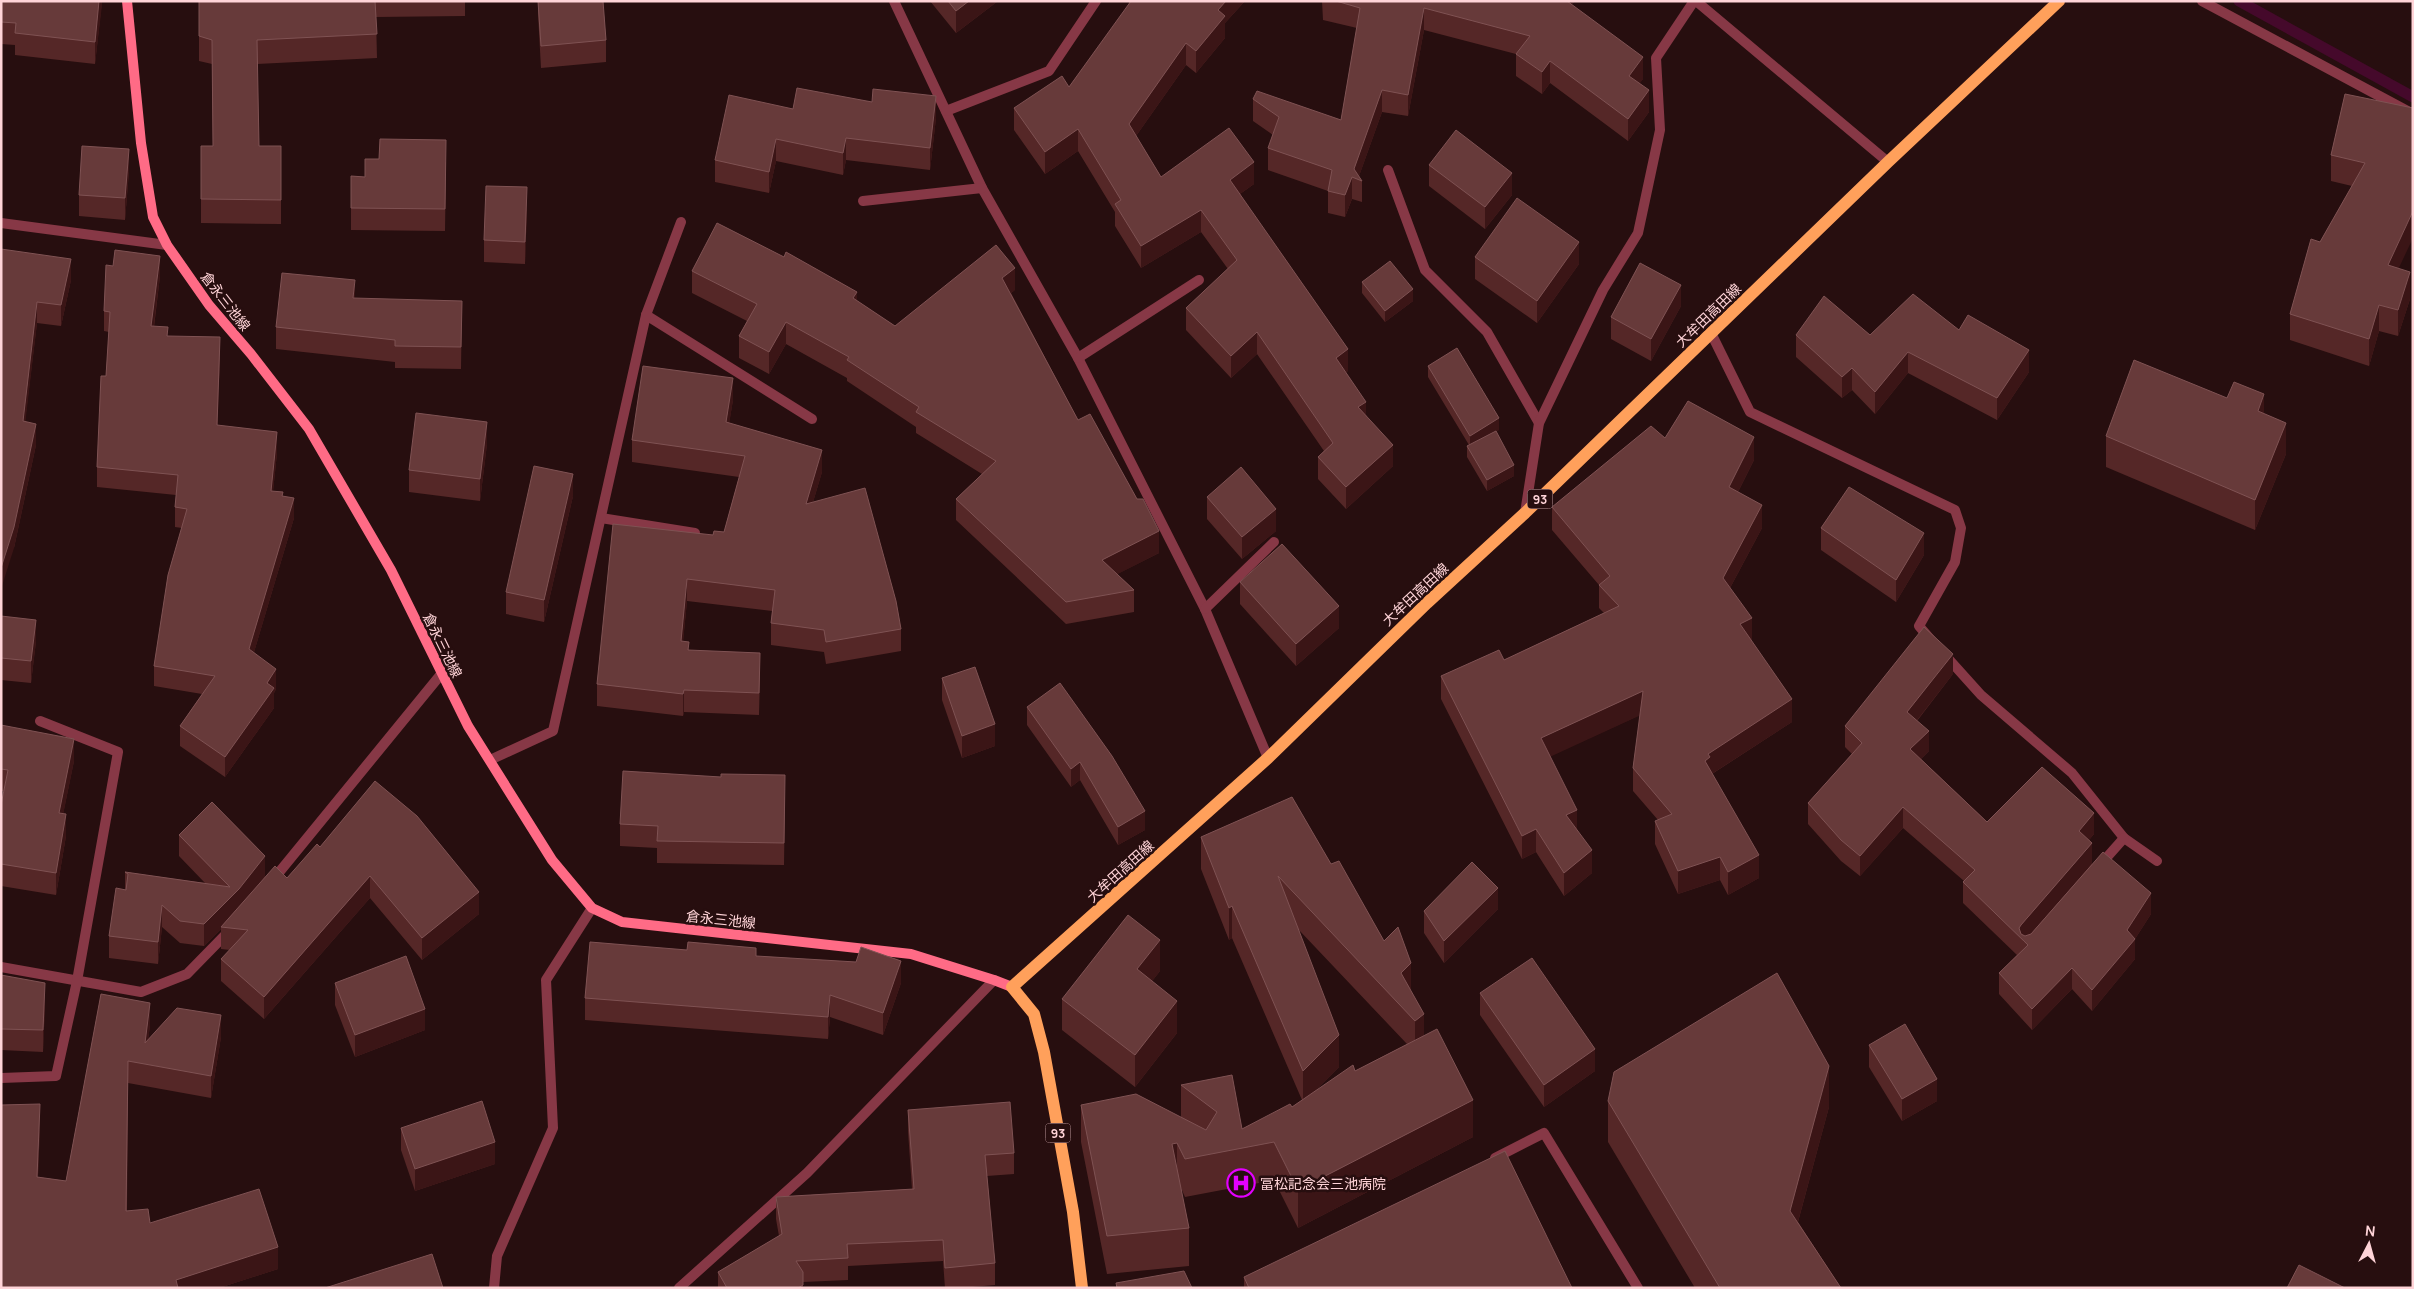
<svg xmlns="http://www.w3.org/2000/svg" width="2414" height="1289" font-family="Manrope,'Noto Sans JP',sans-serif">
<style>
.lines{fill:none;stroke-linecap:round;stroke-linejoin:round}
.stream{stroke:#45092b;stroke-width:11}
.minor{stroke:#873846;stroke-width:10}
.secondary{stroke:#ff6b86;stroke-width:10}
.primary{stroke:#ffa05b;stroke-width:12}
.wall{fill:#552727;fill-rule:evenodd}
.shaded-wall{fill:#3b1516}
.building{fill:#673a3a;stroke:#7f5253}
.labels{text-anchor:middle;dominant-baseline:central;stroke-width:5;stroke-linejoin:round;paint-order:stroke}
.shield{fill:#270e0f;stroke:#be999c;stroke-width:1}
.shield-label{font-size:12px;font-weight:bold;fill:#ffd4d8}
.street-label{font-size:14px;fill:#ffd4d8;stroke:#270e0f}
.poi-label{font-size:14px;fill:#ffd4d8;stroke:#270e0f;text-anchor:start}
</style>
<rect width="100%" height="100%" fill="#270e0f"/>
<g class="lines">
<polyline class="stream" points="2239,1 2413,97"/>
<g class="minor">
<polyline points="894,1 982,188 1078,358 1205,609 1268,758"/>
<polyline points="1696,1 1888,162"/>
<polyline points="2202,1 2413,114"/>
<polyline points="946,111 1049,71 1096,1"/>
<polyline points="1388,170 1425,270 1487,332 1539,423"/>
<polyline points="863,201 982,188"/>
<polyline points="1,223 167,245"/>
<polyline points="646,315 812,419"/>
<polyline points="1711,333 1750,412 1955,510 1961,528 1955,562 1919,626 1931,640"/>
<polyline points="1078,358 1199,280"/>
<polyline points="1525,513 1539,423 1603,290 1638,233 1660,130 1656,58 1694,1"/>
<polyline points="601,518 695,533"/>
<polyline points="1205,609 1274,542"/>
<polyline points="1945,655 1981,695 2072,773 2124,838 2157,861"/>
<polyline points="490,760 553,731 646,315 681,222"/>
<polyline points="2100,865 2124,838"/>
<polyline points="272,881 442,673"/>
<polyline points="1,967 141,992 187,974 230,930"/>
<polyline points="1,1078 56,1076 77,981 118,752 40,721"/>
<polyline points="1495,1158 1544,1133 1638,1288"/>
<polyline points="494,1288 497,1256 553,1128 546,980 592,908"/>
<polyline points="679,1288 807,1173 994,980"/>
</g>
<polyline class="secondary" points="127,1 141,143 153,217 167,245 209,305 251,354 309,429 391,570 468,726 552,860 592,908 622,922 911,954 994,980 1012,987"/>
<polyline class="primary" points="1082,1288 1073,1212 1044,1052 1034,1014 1012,987 1268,758 1427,603 1525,513 1888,162 2059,1"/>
</g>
<g class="wall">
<polygon points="1,1 102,1 95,64 15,55 15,45 1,44"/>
<polygon points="199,1 465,1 465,16 376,17 377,58 257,64 259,146 281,146 281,224 201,223 201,146 213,146 212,64 199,61"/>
<polygon points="538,1 603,1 606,40 606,62 541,68 538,14"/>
<polygon points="930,1 998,1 956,33"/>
<polygon points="1129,1 1245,1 1225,23 1225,38 1196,73 1186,65 1136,136 1161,177 1254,184 1240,194 1348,371 1346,372 1366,415 1393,466 1346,509 1318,479 1318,457 1324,451 1257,354 1231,378 1186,330 1186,308 1228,269 1201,232 1141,268 1115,226 1115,212 1078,151 1045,174 1014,130 1014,108 1069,87 1129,5"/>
<polygon points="1322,1 1575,1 1571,5 1643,79 1639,83 1649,112 1628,141 1550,83 1542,94 1516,76 1516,54 1424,30 1408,116 1382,112 1359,176 1362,181 1362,202 1352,199 1345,217 1328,213 1328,191 1268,170 1268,148 1273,135 1253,121 1253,99 1341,120 1357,28 1323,20"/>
<polygon points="2345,94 2398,269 2410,299 2398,336 2379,331 2369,366 2290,340 2290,314 2320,242 2352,186 2331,181 2331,155"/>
<polygon points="793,109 936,118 930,170 846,160 843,175 776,161 769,193 715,182 715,160"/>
<polygon points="446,162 445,231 351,230 351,176 365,177"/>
<polygon points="1429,165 1512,195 1485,229 1429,186"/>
<polygon points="129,171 125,220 79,216 79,195"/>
<polygon points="527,209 525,264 484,262 484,240"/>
<polygon points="1,249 71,280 61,326 37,323 25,421 36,445 14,548"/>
<polygon points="1475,257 1579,264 1537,323 1475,279"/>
<polygon points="113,266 160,276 154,327 168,336 220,358 217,425 277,453 273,491 283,496 294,518 254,652 276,689 274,693 274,708 225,777 180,746 180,726 202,694 154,686 154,666 182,528 175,527 175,507 176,495 97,487 97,467 106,376 109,332 104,331 104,311"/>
<polygon points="692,271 857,301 895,326 1015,290 1011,293 1078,420 1159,553 1117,574 1134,590 1134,612 1066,624 956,520 956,499 982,474 916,433 916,427 847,381 847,378 786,344 769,374 739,358 739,336 747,321 692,293"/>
<polygon points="1362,282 1413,301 1385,322 1362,293"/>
<polygon points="355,299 462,301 461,369 395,368 395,362 276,349 276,327"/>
<polygon points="1681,306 1651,361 1611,339 1611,317"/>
<polygon points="1959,330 2029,372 1997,420 1908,373 1875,414 1852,390 1842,398 1796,357 1796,335 1870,335"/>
<polygon points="1428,366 1499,430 1496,431 1514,476 1487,491 1467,457 1467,446 1469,445 1428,377"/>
<polygon points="733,400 729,423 822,472 813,502 901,629 901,651 826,664 824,652 771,645 771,623 772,611 687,601 683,641 689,650 760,675 759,715 684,712 683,716 597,706 597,684 713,535 724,532 739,477 632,462 632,440"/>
<polygon points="2264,414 2286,454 2255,530 2106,467 2106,436"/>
<polygon points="1665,438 1754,460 1738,492 1762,528 1730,588 1752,641 1751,641 1792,722 1712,774 1759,878 1728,895 1720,880 1678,894 1655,844 1655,821 1658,820 1633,791 1633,768 1640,715 1550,756 1592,873 1564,896 1536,852 1522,859 1441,699 1441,676 1504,660 1604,613 1599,608 1599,585 1552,530 1552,507"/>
<polygon points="487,444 480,501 409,492 409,470"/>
<polygon points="573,496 544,622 506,614 506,592"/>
<polygon points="1207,497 1276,531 1242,559 1207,519"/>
<polygon points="1821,528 1924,555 1896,602 1821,550"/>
<polygon points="1240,582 1339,628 1296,666 1240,604"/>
<polygon points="1,616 36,641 31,683 1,680"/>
<polygon points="1953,674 1917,721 1929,751 1921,759 1987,822 2094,834 2089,840 2092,864 2151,914 2135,939 2135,959 2092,1011 2072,989 2032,1030 1999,994 1999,973 2017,955 1963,903 1963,882 1964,881 1903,828 1860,876 1841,861 1808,824 1808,803 1852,754 1845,747 1845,726"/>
<polygon points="942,678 995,746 962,758 942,700"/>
<polygon points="1027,707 1145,830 1118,845 1080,780 1071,787 1027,725"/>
<polygon points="1,725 74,761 63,814 66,836 56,895 1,886 1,805 4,791 1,791"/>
<polygon points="721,777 785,797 784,865 657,863 657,848 620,846 620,824"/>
<polygon points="179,835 265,877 287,878 320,847 479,914 422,960 370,898 264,1019 221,981 221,959 230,950 221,949 221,929 204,946 180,943 162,927 158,964 109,958 109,936 125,889 125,872 205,883 179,856"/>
<path d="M1201,837l130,27 80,127 13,45 49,101 -175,91 -24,-48 -89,17 -4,-9 8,40v38l-82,8 -26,-132v-37l100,12v-32l61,44 50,-22 10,-7 -70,-162 -3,2 -28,-71zM1298,929l109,115 -93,48 25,-25z"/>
<polygon points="1498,909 1444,963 1424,933 1424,911"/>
<polygon points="756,956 901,983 883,1035 830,1017 828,1039 585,1020 585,998"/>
<polygon points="1160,971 1152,981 1177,1033 1135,1087 1062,1030 1062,999"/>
<polygon points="1,975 45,1005 43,1052 1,1050"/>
<polygon points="335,983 425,1030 355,1057 335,1005"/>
<polygon points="1480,993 1595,1071 1544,1107 1480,1015"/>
<polygon points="101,994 150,1025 148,1040 221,1037 211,1098 128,1083 127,1211 150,1223 278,1269 219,1288 1,1288 40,1126 38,1177 66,1181"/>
<polygon points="1869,1045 1937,1101 1902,1121 1869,1067"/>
<polygon points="1608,1101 1829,1107 1798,1222 1841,1288 1695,1288 1608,1142"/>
<polygon points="908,1110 1014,1153 1014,1174 987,1176 995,1263 995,1285 961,1288 945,1288 943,1261 848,1266 848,1280 803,1282 803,1288 718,1288 718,1272 779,1236 776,1219 776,1197 912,1189 908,1131"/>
<polygon points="401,1128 495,1164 415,1191 401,1150"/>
<polygon points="1244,1277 1572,1288 1244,1288"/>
</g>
<g class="shaded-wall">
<polygon points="99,1 102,1 102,5 95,64 95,42"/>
<polygon points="969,1 998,1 956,33 956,11"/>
<polygon points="1226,1 1245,1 1225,23 1225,38 1196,73 1196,51 1218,10"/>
<polygon points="1559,1 1575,1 1559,17"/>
<polygon points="1424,8 1424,30 1408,116 1408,95"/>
<polygon points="1186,43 1186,65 1129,146 1129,124"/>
<polygon points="1643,57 1643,79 1629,98 1629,76"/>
<polygon points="1550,61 1550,83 1542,94 1542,72"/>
<polygon points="1382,90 1382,112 1358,179 1354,169"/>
<polygon points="1649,90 1649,112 1628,141 1628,119"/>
<polygon points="936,96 936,118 930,170 930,148"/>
<polygon points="1078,129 1078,151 1045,174 1045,152"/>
<polygon points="846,138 846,160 843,175 843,153"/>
<polygon points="776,139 776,161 769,193 769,172"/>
<polygon points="129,149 129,171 125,220 125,198"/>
<polygon points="1254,162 1254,184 1230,201 1230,180"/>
<polygon points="1512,173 1512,195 1485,229 1485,207"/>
<polygon points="1352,177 1352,199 1345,217 1345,195"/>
<polygon points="527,187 527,209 525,264 525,242"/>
<polygon points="1201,210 1201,232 1141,268 1141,246"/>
<polygon points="2413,211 2413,238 2388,291 2388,265"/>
<polygon points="1579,242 1579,264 1537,323 1537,301"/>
<polygon points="160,256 160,276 151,347 151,326"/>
<polygon points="71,259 71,280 61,326 61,305"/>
<polygon points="1015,268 1015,290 1002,300 1002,278"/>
<polygon points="2410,272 2410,299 2398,336 2398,310"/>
<polygon points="355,280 355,302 353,298"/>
<polygon points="1681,285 1681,306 1651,361 1651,339"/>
<polygon points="1413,289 1413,301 1385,322 1385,311"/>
<polygon points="857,292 857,314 853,298"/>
<polygon points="37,302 37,323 23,442 23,421"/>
<polygon points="2379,305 2379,331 2369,366 2369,339"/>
<polygon points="786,322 786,344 769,374 769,352"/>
<polygon points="1257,332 1257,354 1231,378 1231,356"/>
<polygon points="220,337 220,358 217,446 217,425"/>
<polygon points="1348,349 1348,371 1336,380 1336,358"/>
<polygon points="2029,350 2029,372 1997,420 1997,398"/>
<polygon points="1908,352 1908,373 1875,414 1875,392"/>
<polygon points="1852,368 1852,390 1842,398 1842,377"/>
<polygon points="733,378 733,400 726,444 726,422"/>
<polygon points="2264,394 2264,424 2258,411"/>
<polygon points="1366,402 1366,424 1358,407"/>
<polygon points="1499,418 1499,430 1470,447 1470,436"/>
<polygon points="487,422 487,444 480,501 480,479"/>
<polygon points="2286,423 2286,454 2255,530 2255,500"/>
<polygon points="36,424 36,445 14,548 1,589 1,568"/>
<polygon points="277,432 277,453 271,511 271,491"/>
<polygon points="1754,437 1754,460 1729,510 1729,487"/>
<polygon points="1393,445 1393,466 1346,509 1346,487"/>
<polygon points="822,450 822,472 806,526 806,504"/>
<polygon points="1514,465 1514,476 1487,491 1487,480"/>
<polygon points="573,474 573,496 544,622 544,600"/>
<polygon points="294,498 294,518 249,669 249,649"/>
<polygon points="1762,505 1762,528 1723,601 1723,578"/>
<polygon points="1276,509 1276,531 1242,559 1242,537"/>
<polygon points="1159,531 1159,553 1102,582 1102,560"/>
<polygon points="1924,533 1924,555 1896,602 1896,580"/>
<polygon points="687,579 687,601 681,663 681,641"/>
<polygon points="1339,606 1339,628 1296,666 1296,644"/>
<polygon points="1752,618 1752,641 1740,647 1740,624"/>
<polygon points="36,620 36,641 31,683 31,661"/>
<polygon points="1953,654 1953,674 1907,733 1907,712"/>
<polygon points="276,669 276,689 274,693 274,708 225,777 225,757 267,683"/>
<polygon points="684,690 684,712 683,716 683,694"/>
<polygon points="1643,691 1643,714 1541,761 1541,738"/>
<polygon points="1792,699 1792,722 1710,775 1705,761 1708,754"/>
<polygon points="995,724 995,746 962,758 962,736"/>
<polygon points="1929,731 1929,751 1910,770 1910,749"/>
<polygon points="74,739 74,761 59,835 59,813"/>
<polygon points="1080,762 1080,780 1071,787 1071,769"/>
<polygon points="1903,807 1903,828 1860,876 1860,856"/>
<polygon points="1577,810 1577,833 1566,815"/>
<polygon points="1145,811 1145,830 1118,845 1118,827"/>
<polygon points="2094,813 2094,834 2079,852 2079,831"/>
<polygon points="66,814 66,836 56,895 56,873"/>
<polygon points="1536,829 1536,852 1522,859 1522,836"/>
<polygon points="2092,843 2092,864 2024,942 2019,928 2021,925"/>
<polygon points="1592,850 1592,873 1564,896 1564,873"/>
<polygon points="1759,855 1759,878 1728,895 1728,872"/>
<polygon points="265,856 265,878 221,927 221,929 204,946 204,924"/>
<polygon points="1720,857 1720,880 1678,894 1678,871"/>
<polygon points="370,876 370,898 264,1019 264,997"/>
<polygon points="1498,888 1498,909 1444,963 1444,941"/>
<polygon points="479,892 479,914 422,960 422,938"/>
<polygon points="2151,893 2151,914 2135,939 2135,959 2092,1011 2092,990 2127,930"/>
<polygon points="162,905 162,927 158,964 158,942"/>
<polygon points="1232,906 1232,938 1229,940 1229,908"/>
<polygon points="1160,940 1160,971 1137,1001 1137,969"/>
<polygon points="901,961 901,983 883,1035 883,1013"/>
<polygon points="1411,963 1411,995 1401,973"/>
<polygon points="2072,968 2072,989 2032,1030 2032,1009"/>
<polygon points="45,983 45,1005 43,1052 43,1030"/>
<polygon points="830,995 830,1017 828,1039 828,1017"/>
<polygon points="1177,1001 1177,1033 1135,1087 1135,1055"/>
<polygon points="150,1003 150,1025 145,1065 145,1043"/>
<polygon points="425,1009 425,1030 355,1057 355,1035"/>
<polygon points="1424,1014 1424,1046 1415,1053 1415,1021"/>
<polygon points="221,1015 221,1037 211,1098 211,1076"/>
<polygon points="1339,1035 1339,1067 1303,1103 1303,1071"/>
<polygon points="1595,1049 1595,1071 1544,1107 1544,1085"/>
<polygon points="1829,1066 1829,1107 1790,1251 1790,1211"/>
<polygon points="1937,1079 1937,1101 1902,1121 1902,1099"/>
<polygon points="1473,1100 1473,1137 1298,1228 1298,1190"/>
<polygon points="40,1104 40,1126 37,1199 37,1177"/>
<polygon points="495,1142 495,1164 415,1191 415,1169"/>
<polygon points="1177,1143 1177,1180 1172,1144"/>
<polygon points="278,1247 278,1269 219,1288 176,1288 176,1280"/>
</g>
<g class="building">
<polygon points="1,1 99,1 95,42 15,33 16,23 1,22"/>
<polygon points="199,1 375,1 377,34 257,40 259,146 281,146 281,200 201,199 201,146 213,146 212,40 199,36"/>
<polygon points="538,1 603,1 606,40 541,46"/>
<polygon points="948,1 969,1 956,11"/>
<polygon points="1131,1 1226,1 1218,10 1225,16 1196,51 1186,43 1129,124 1161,177 1229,128 1254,162 1230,180 1348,349 1336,358 1366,402 1358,407 1393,445 1346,487 1318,457 1333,443 1257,332 1231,356 1186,308 1237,260 1201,210 1141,246 1115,204 1121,200 1078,129 1045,152 1014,108 1062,76 1069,87"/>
<polygon points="1336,1 1567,1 1643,57 1629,76 1649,90 1628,119 1550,61 1542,72 1516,54 1530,36 1424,8 1408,95 1382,90 1354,169 1362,181 1352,177 1345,195 1328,191 1332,170 1268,148 1279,117 1253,99 1257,91 1341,120 1360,8"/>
<polygon points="797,88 872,102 873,89 936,96 930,148 846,138 843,153 776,139 769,172 715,160 729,95 793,109"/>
<polygon points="2345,94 2413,108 2413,211 2388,265 2410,272 2398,310 2379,305 2369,339 2290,314 2311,239 2320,242 2365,163 2331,155"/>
<polygon points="1456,130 1512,173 1485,207 1429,165"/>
<polygon points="380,139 446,140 445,209 351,208 351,176 365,177 365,159 379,159"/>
<polygon points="82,146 129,149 125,198 79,195"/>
<polygon points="486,186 527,187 525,242 484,240"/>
<polygon points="1517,198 1579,242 1537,301 1475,257"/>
<polygon points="717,223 784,257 786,252 857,292 853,298 895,326 996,245 1015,268 1002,278 1078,420 1090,414 1137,499 1143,499 1159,531 1102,560 1134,590 1066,602 956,499 996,461 916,412 919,407 847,360 849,357 786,322 769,352 739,336 757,304 692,271"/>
<polygon points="1,249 71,259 61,305 37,302 23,421 36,424 14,527 1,568"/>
<polygon points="115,250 160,256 151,326 168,327 167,336 220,337 217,425 277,432 271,491 283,492 282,496 294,498 249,649 276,669 267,683 274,688 225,757 180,726 215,676 154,666 168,575 187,509 175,507 178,475 97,467 101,376 106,376 110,312 104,311 106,265 113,266"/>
<polygon points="1390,261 1413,289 1385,311 1362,282"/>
<polygon points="1640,263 1681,285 1651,339 1611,317"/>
<polygon points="282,273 355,280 353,298 462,301 461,347 395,346 395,340 276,327"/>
<polygon points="1913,294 1959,330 1968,315 2029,350 1997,398 1908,352 1875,392 1852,368 1842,377 1796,335 1824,296 1870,335"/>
<polygon points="1457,348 1499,418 1470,436 1428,366"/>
<polygon points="2134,360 2227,398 2234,382 2264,394 2258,411 2286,423 2255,500 2106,436"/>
<polygon points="643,366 733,378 726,422 822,450 806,504 865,488 896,601 901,629 826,642 824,630 771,623 775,590 687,579 681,641 689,642 688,650 760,653 759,693 684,690 683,694 597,684 613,524 713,535 714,531 724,532 745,456 632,440"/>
<polygon points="1688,401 1754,437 1729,487 1762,505 1723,578 1752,618 1740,624 1792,699 1708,754 1710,757 1705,761 1759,855 1728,872 1720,857 1678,871 1655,821 1672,814 1633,768 1643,691 1541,738 1577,810 1566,815 1592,850 1564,873 1536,829 1522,836 1441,676 1499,650 1504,660 1619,606 1599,585 1610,576 1552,507 1651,426 1665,438"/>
<polygon points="416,413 487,422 480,479 409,470"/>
<polygon points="1496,431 1514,465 1487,480 1467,446"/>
<polygon points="534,466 573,474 544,600 506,592"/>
<polygon points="1241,467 1276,509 1242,537 1207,497"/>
<polygon points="1849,487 1924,533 1896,580 1821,528"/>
<polygon points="1282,544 1339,606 1296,644 1240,582"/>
<polygon points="1,616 36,620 31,661 1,658"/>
<polygon points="1924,627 1953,654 1907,712 1929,731 1910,749 1987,822 2042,767 2094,813 2079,831 2092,843 2021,925 2019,928 2021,934 2025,936 2031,934 2103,852 2151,893 2127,930 2135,939 2092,990 2072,968 2032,1009 1999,973 2028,945 1963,882 1975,870 1903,807 1860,856 1841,840 1808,803 1862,743 1845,726"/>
<polygon points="975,667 995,724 962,736 942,678"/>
<polygon points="1060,683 1112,756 1145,811 1118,827 1080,762 1071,769 1027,707"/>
<polygon points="1,725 74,739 59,813 66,814 56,873 1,864 1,805 8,770 1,769"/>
<polygon points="623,771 721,777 721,774 785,775 784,843 657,841 658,826 620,824"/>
<polygon points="375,781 417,816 479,892 422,938 370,876 264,997 221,959 248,930 221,927 275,866 287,878 317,844 320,847"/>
<polygon points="1292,797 1331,864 1339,861 1384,941 1398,927 1411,963 1401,973 1424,1014 1415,1021 1278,876 1339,1035 1303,1071 1232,906 1229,908 1201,837"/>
<polygon points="212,802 265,856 239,889 204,924 180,921 162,905 158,942 109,936 116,888 126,890 128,874 125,872 230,887 179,835"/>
<polygon points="1472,862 1498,888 1444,941 1424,911"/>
<polygon points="1128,915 1160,940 1137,969 1177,1001 1135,1055 1062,999"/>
<polygon points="590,942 687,950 688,942 756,948 756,956 856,962 861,947 901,961 883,1013 830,995 828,1017 585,998"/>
<polygon points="406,956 425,1009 355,1035 335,983"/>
<polygon points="1532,958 1595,1049 1544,1085 1480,993"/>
<polygon points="1777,973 1829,1066 1790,1211 1841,1288 1720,1288 1608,1101 1614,1072"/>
<polygon points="1,975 45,983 43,1030 1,1029"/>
<polygon points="101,994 150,1003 145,1043 177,1008 221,1015 211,1076 128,1061 126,1211 148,1209 150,1223 259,1189 278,1247 176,1280 178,1288 1,1288 1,1105 40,1104 37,1177 66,1181"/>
<polygon points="1905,1024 1937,1079 1902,1099 1869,1045"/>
<polygon points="1437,1029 1473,1100 1298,1190 1274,1142 1185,1159 1177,1143 1172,1144 1189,1228 1107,1236 1081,1105 1136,1094 1206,1130 1217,1112 1181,1085 1232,1075 1242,1129 1290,1104 1292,1107 1353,1065 1355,1071"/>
<polygon points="482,1101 495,1142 415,1169 401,1128"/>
<polygon points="1010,1102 1014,1153 985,1155 995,1263 945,1268 943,1240 847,1244 848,1258 796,1261 803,1272 803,1285 798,1288 727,1288 718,1272 782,1234 776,1197 914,1189 908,1110"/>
<polygon points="1505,1151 1572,1288 1249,1288 1244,1277"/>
<polygon points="432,1254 443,1288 325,1288"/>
<polygon points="2299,1265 2345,1288 2287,1288"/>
<polygon points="1184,1271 1192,1288 1117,1288 1116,1283"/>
</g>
<defs>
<g id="hospital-ring" transform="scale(1.4375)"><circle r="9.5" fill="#270e0f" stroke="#e300ff" stroke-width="1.5"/><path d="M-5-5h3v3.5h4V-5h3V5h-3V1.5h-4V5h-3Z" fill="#e300ff"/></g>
</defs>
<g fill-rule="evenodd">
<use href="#hospital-ring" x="1241" y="1183"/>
</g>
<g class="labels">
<g class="shield">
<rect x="1527.5" y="489.5" width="25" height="19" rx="4"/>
<rect x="1045.5" y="1123.5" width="25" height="19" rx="4"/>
</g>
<g class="shield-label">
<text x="1540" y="499">93</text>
<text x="1058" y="1133">93</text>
</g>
<g class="street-label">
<text transform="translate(226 301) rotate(52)">倉永三池線</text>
<text transform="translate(1708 315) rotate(-44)">大牟田高田線</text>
<text transform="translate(1415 594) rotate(-43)">大牟田高田線</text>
<text transform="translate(443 645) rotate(64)">倉永三池線</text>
<text transform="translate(1120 871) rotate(-42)">大牟田高田線</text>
<text transform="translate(721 919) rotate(6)">倉永三池線</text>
</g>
<g class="poi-label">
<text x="1260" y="1183">冨松記念会三池病院</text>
</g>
</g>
<rect width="2414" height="1289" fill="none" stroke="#ffd4d8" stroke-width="5"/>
<g transform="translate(2369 1244) rotate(6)" stroke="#270e0f" stroke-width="4" paint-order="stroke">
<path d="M0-4L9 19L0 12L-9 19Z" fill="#ffd4d8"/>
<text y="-8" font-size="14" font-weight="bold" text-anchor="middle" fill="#ffd4d8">N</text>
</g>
</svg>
